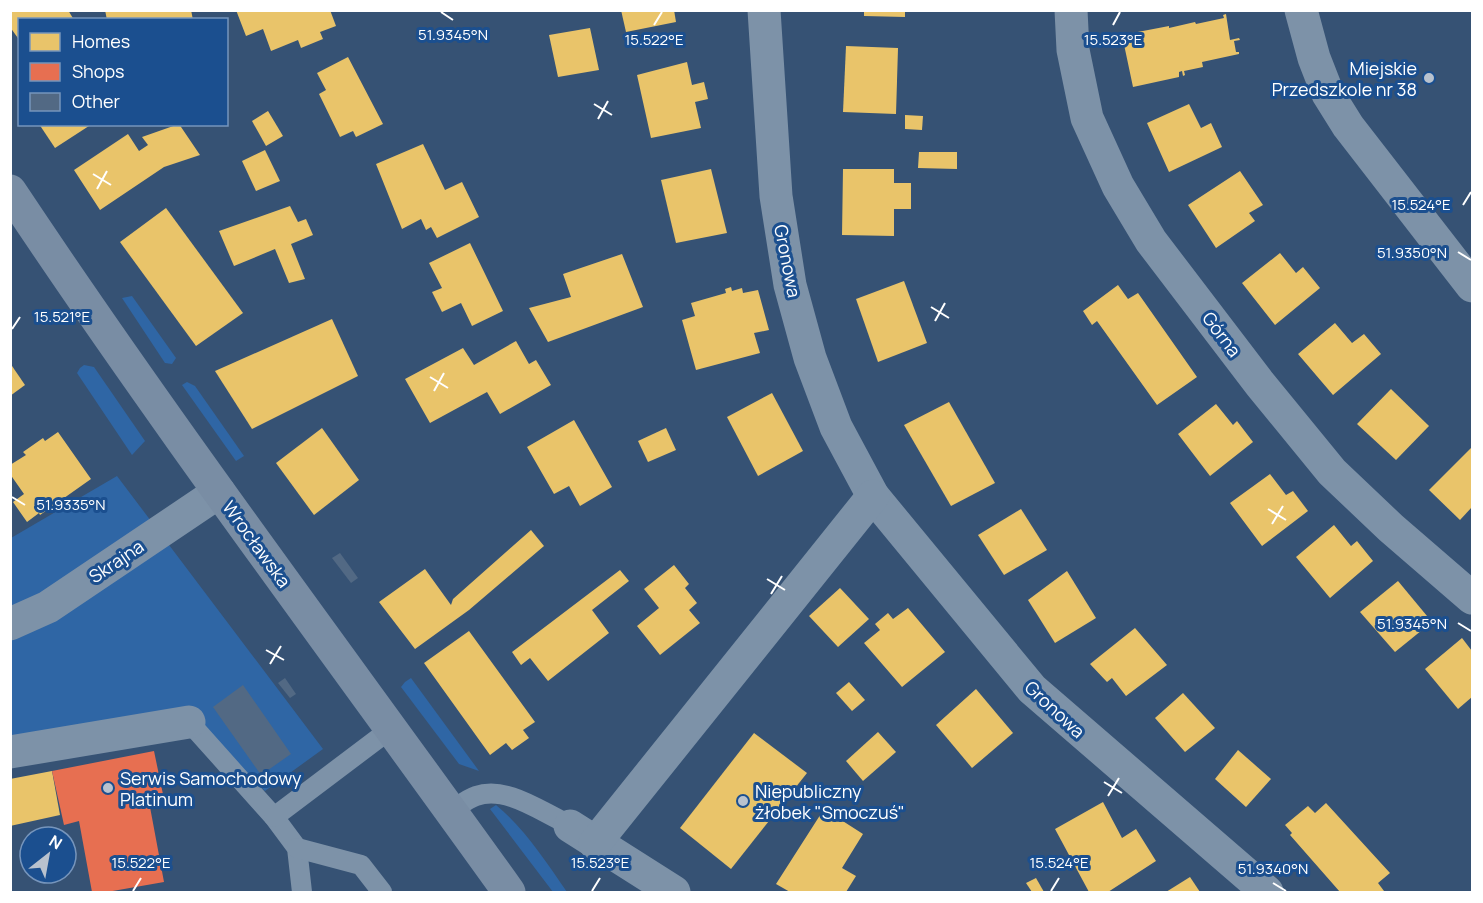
<svg xmlns="http://www.w3.org/2000/svg" width="1483" height="903" font-family="Manrope,sans-serif">
<style>
.green{fill:#2f66a5}
.homes{fill:#e9c46a}
.shops{fill:#e76f51}
.building{fill:#526984}
.lines{fill:none;stroke-linecap:round;stroke-linejoin:round}
.service{stroke:#7d92a8;stroke-width:20}
.minor{stroke:#7d92a8;stroke-width:33}
.secondary{stroke:#798da4;stroke-width:33}
.ticks{fill:none;stroke:#fff;stroke-width:2}
.poi-dot{fill:#b9c2ce;stroke:#1b4f8f;stroke-width:2}
.labels{text-anchor:middle;dominant-baseline:central;stroke-width:6;stroke-linejoin:round;paint-order:stroke}
.poi-label{font-size:18px;fill:#fff;stroke:#1b4f8f;text-anchor:start}
.street-label{font-size:18px;fill:#fff;stroke:#1b4f8f}
.ticks-label{font-size:15px;text-anchor:middle;fill:#fff;stroke:#1b4f8f;stroke-width:6;stroke-linejoin:round;paint-order:stroke}
</style>
<rect width="100%" height="100%" fill="#365274"/>
<g class="green">
<polygon points="132,296 176,358 172,364 165,363 122,298"/>
<polygon points="84,365 94,367 145,441 132,455 77,373 80,368"/>
<polygon points="187,382 195,386 244,456 236,461 182,385"/>
<polygon points="117,476 323,749 265,791 196,725 11,756 11,538"/>
<polygon points="411,678 479,771 459,764 401,687 405,682"/>
<path d="M496,805c29,24 50,57 71,87h-14l-63,-83z"/>
</g>
<g class="homes">
<polygon points="10,10 68,10 74,20 20,20 20,41 10,27"/>
<polygon points="105,10 191,10 193,20 107,20"/>
<polygon points="236,10 330,10 336,26 320,32 323,39 301,48 298,40 271,51 263,29 246,36"/>
<polygon points="621,10 674,10 676,22 626,32"/>
<polygon points="864,10 905,10 905,17 864,16"/>
<polygon points="1226,14 1230,40 1239,38 1240,40 1234,41 1236,52 1239,52 1239,54 1202,62 1203,67 1184,71 1185,75 1183,76 1182,71 1179,72 1179,77 1133,87 1122,35 1169,26 1169,28 1195,22 1196,24 1224,18 1223,15"/>
<polygon points="590,28 599,70 558,77 549,35"/>
<polygon points="846,46 898,48 896,114 843,112"/>
<polygon points="348,57 383,124 356,137 353,131 340,137 319,94 326,90 317,73"/>
<polygon points="687,62 692,85 704,82 708,99 695,102 701,128 651,138 637,75"/>
<polygon points="1189,104 1201,128 1211,123 1222,147 1169,172 1147,123"/>
<polygon points="268,111 283,136 266,146 252,121"/>
<polygon points="905,115 923,116 922,130 905,129"/>
<polygon points="39,124 92,124 55,148"/>
<polygon points="179,124 200,155 164,167 100,210 74,170 128,134 139,151 148,145 142,137"/>
<polygon points="423,144 445,190 462,182 479,217 437,238 431,227 426,230 421,219 402,229 376,164"/>
<polygon points="265,150 280,181 256,191 242,161"/>
<polygon points="919,152 957,152 957,169 918,168"/>
<polygon points="711,169 727,233 676,243 661,180"/>
<polygon points="843,169 894,169 894,183 911,183 911,209 894,209 894,236 842,235"/>
<polygon points="1240,171 1263,205 1249,213 1255,221 1216,248 1188,205"/>
<polygon points="290,206 298,222 306,219 313,235 291,244 305,279 289,283 275,249 234,266 219,231"/>
<polygon points="166,208 243,313 196,346 120,242"/>
<polygon points="470,243 503,311 472,326 461,303 442,312 432,292 442,288 429,263"/>
<polygon points="1280,253 1296,273 1303,267 1320,288 1275,325 1242,283"/>
<polygon points="622,254 643,307 548,342 529,308 571,297 563,274"/>
<polygon points="904,281 927,343 878,362 856,299"/>
<polygon points="1118,285 1128,299 1138,293 1197,377 1157,405 1097,321 1092,325 1083,311"/>
<polygon points="731,287 732,291 742,288 743,293 758,290 769,330 754,333 760,353 696,370 682,320 695,316 691,303 726,293 725,289"/>
<polygon points="332,319 358,376 252,429 215,371"/>
<polygon points="1335,323 1352,343 1364,334 1381,354 1333,395 1298,354"/>
<polygon points="516,341 529,364 536,360 551,385 500,414 487,392 430,423 405,379 463,348 474,365"/>
<polygon points="10,363 25,385 10,396"/>
<polygon points="1391,389 1429,426 1396,460 1357,424"/>
<polygon points="772,393 803,451 758,476 727,417"/>
<polygon points="949,402 995,483 951,506 904,425"/>
<polygon points="1216,404 1233,425 1237,421 1253,442 1210,476 1178,434"/>
<polygon points="574,420 612,487 580,506 569,486 554,494 527,447"/>
<polygon points="322,428 359,480 314,515 276,463"/>
<polygon points="666,428 676,450 648,462 638,441"/>
<polygon points="58,432 91,479 40,515 39,513 27,522 13,502 24,494 10,474 10,465 26,455 23,452 43,438 45,441"/>
<polygon points="1472,447 1472,507 1460,520 1429,490"/>
<polygon points="1270,474 1286,495 1293,491 1308,511 1262,546 1230,503"/>
<polygon points="1021,509 1047,550 1004,575 978,535"/>
<polygon points="1334,525 1351,546 1357,541 1373,561 1330,598 1296,557"/>
<polygon points="531,530 544,546 469,610 415,649 379,602 425,569 451,605 453,599"/>
<polygon points="674,565 689,584 685,588 697,603 689,610 700,623 660,655 637,626 659,608 644,589"/>
<polygon points="620,570 629,581 592,610 609,633 548,681 530,658 521,665 512,652"/>
<polygon points="1067,571 1096,618 1055,643 1028,600"/>
<polygon points="1398,581 1432,622 1395,652 1360,612"/>
<polygon points="840,588 869,619 838,647 809,616"/>
<polygon points="908,608 945,652 902,687 864,643 880,630 875,624 888,613 893,619"/>
<polygon points="1135,628 1167,665 1126,696 1112,678 1107,682 1090,664"/>
<polygon points="469,631 535,722 523,730 529,738 512,750 506,743 490,755 424,663"/>
<polygon points="1462,638 1472,651 1472,697 1458,709 1425,669"/>
<polygon points="849,682 865,700 852,711 836,693"/>
<polygon points="976,689 1013,733 972,768 936,725"/>
<polygon points="1183,693 1215,728 1185,752 1155,718"/>
<polygon points="878,732 896,752 863,781 846,761"/>
<polygon points="754,733 807,773 731,869 680,828"/>
<polygon points="1238,750 1271,779 1246,807 1215,779"/>
<polygon points="52,771 60,815 10,826 10,779"/>
<polygon points="1103,802 1122,838 1136,829 1156,861 1108,892 1089,892 1055,829"/>
<polygon points="1326,803 1390,873 1378,883 1384,891 1382,892 1340,892 1290,835 1292,833 1285,825 1308,806 1315,813"/>
<polygon points="824,809 863,834 842,868 856,876 846,892 790,892 776,884"/>
<polygon points="1190,877 1200,892 1166,892"/>
<polygon points="1036,878 1044,892 1032,892 1026,883"/>
</g>
<polygon class="shops" points="154,751 165,804 150,807 164,882 107,892 92,892 79,821 64,825 52,771"/>
<g class="building">
<polygon points="340,553 358,578 351,583 332,558"/>
<polygon points="285,678 296,694 290,698 278,683"/>
<polygon points="243,685 291,754 261,775 213,707"/>
</g>
<g class="lines">
<g class="service">
<polyline points="189,722 274,817 297,848 302,892"/>
<path d="M451,811c8,-5 16,-12 25,-15 29,-10 61,13 86,25"/>
<polyline points="274,817 392,728"/>
<polyline points="297,848 361,865 382,892"/>
</g>
<g class="minor">
<polyline points="764,10 776,196 790,285 810,358 836,427 873,496 1032,689 1267,892"/>
<polyline points="1071,10 1073,50 1087,118 1118,186 1151,241 1260,384 1332,472 1391,528 1472,598"/>
<polyline points="1301,10 1314,58 1328,94 1348,126 1472,286"/>
<polyline points="10,624 48,607 219,492"/>
<polyline points="10,752 189,722"/>
<polyline points="570,826 674,892"/>
<polyline points="595,843 873,496"/>
</g>
<path class="secondary" d="M10,191c159,239 332,468 499,701"/>
</g>
<path class="ticks" d="M441,12l12,8M654,25l8,-13M1113,25l7,-13M594,104l18,11M598,119l10,-18M93,174l18,11M97,189l10,-18M1463,205l8,-13M1458,252l13,8M931,307l18,11M935,321l10,-18M12,329l8,-12M430,377l18,11M434,391l10,-18M12,497l13,8M1268,509l18,11M1272,524l11,-18M767,579l18,11M771,594l11,-18M1458,623l13,8M266,650l18,10M270,664l11,-18M1104,782l18,11M1108,796l11,-18M1273,883l13,8M133,891l8,-13M592,891l8,-13M1051,891l8,-13"/>
<g class="poi-dot">
<circle cx="1429" cy="78" r="6"/>
<circle cx="108" cy="788" r="6"/>
<circle cx="743" cy="801" r="6"/>
</g>
<g class="labels">
<g class="poi-label">
<text x="1417" y="68" text-anchor="end">Miejskie<tspan x="1417" dy="21">Przedszkole nr 38</tspan></text>
<text x="120" y="778">Serwis Samochodowy<tspan x="120" dy="21">Platinum</tspan></text>
<text x="755" y="791">Niepubliczny<tspan x="755" dy="21">żłobek "Smoczuś"</tspan></text>
</g>
<g class="street-label">
<text transform="translate(788 261) rotate(79)">Gronowa</text>
<text transform="translate(1222 334) rotate(53)">Górna</text>
<text transform="translate(257 544) rotate(54)">Wrocławska</text>
<text transform="translate(116 561) rotate(-34)">Skrajna</text>
<text transform="translate(1055 709) rotate(43)">Gronowa</text>
</g>
</g>
<g class="ticks-label">
<text x="453" y="40">51.9345°N</text>
<text x="1113" y="45">15.523°E</text>
<text x="654" y="45">15.522°E</text>
<text x="1421" y="210">15.524°E</text>
<text x="1412" y="258">51.9350°N</text>
<text x="62" y="322">15.521°E</text>
<text x="71" y="510">51.9335°N</text>
<text x="1412" y="629">51.9345°N</text>
<text x="141" y="868">15.522°E</text>
<text x="600" y="868">15.523°E</text>
<text x="1059" y="868">15.524°E</text>
<text x="1273" y="874">51.9340°N</text>
</g>
<rect width="1483" height="903" fill="none" stroke="#ffffff" stroke-width="24"/>
<rect x="18" y="18" width="210" height="108" fill="#1b4f8f" stroke="#7695bc" stroke-width="1.5"/>
<rect x="30" y="33" width="30" height="18" fill="#e9c46a" stroke="#7695bc" stroke-width="1.5"/>
<text x="72" y="48" font-size="18" fill="#ffffff">Homes</text>
<rect x="30" y="63" width="30" height="18" fill="#e76f51" stroke="#7695bc" stroke-width="1.5"/>
<text x="72" y="78" font-size="18" fill="#ffffff">Shops</text>
<rect x="30" y="93" width="30" height="18" fill="#526984" stroke="#7695bc" stroke-width="1.5"/>
<text x="72" y="108" font-size="18" fill="#ffffff">Other</text>
<g transform="translate(48 855) rotate(31)"><circle r="28" fill="#1b4f8f" stroke="#7695bc" stroke-width="1.5"/>
<path d="M0-4.5L10 22L0 15L-10 22Z" fill="#b9c2ce"/>
<text y="-9" font-size="16" font-weight="bold" text-anchor="middle" fill="#ffffff">N</text>
</g>
</svg>
